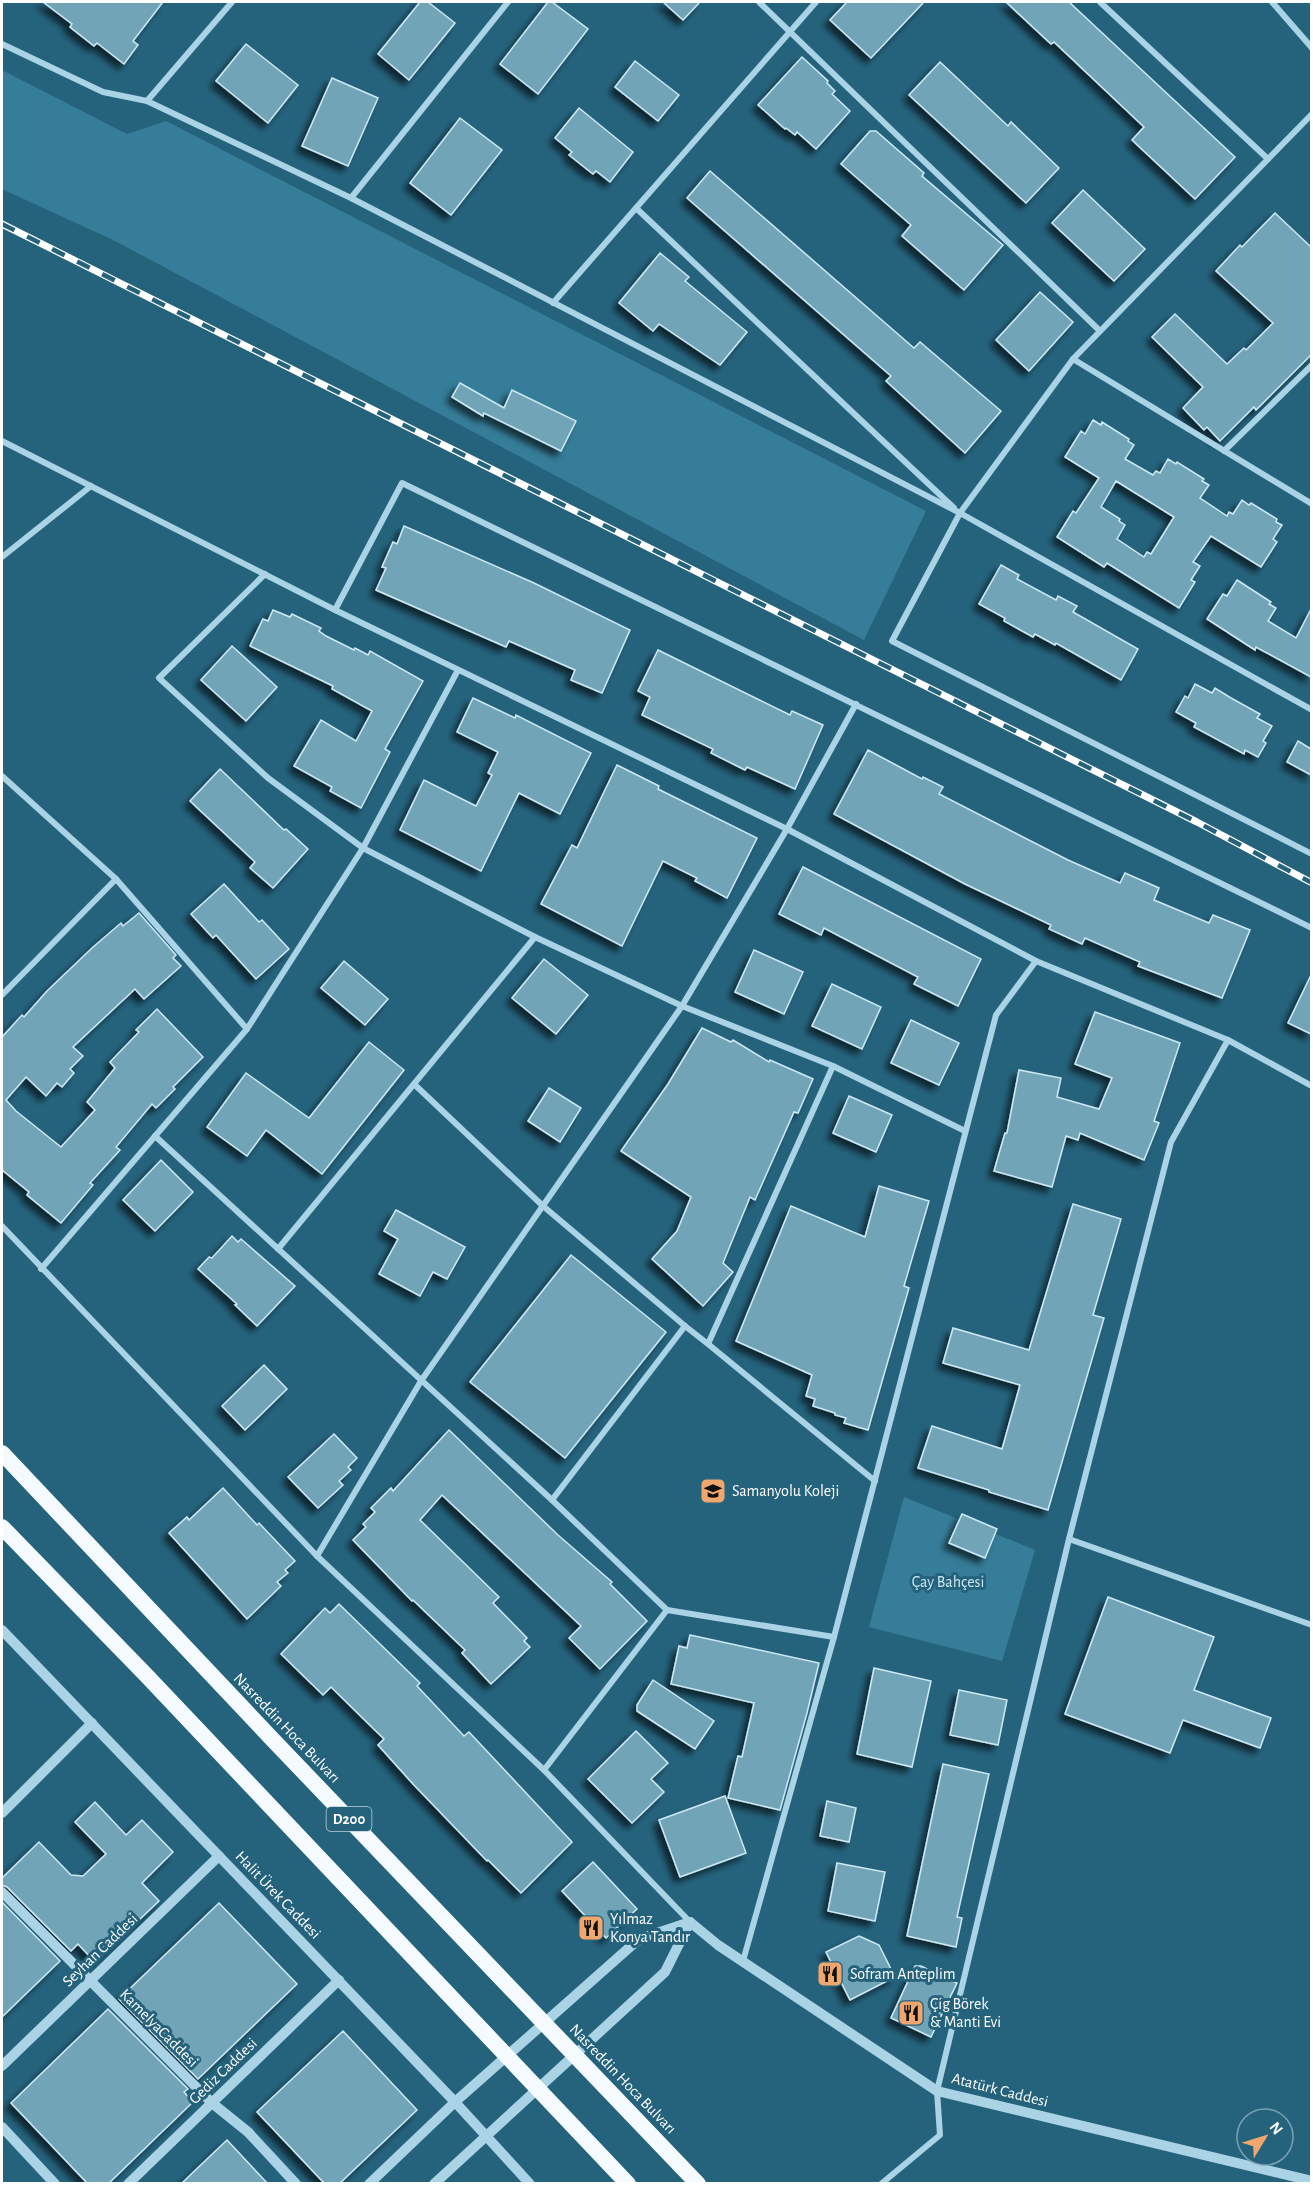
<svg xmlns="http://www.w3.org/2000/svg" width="1313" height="2185" font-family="'Alegreya Sans',sans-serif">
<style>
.green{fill:#357d98}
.building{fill:#72a4b8;stroke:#cde9f4;stroke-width:1.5;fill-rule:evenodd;filter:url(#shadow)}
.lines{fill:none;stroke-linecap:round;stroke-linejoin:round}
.minor{stroke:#aad4e5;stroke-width:6}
.tertiary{stroke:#aad4e5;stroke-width:10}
.trunk{stroke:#f4fafe;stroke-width:16}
.rail-casing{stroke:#fff;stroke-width:7}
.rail{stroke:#25637d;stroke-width:4.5;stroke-dasharray:14;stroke-linecap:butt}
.labels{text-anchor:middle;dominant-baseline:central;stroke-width:6;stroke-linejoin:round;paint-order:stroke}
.shield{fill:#25637d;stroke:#bed0d8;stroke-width:1.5}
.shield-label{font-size:15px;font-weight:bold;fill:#fff}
.poi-label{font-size:16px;fill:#fff;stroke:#25637d;text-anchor:start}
.park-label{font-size:16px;fill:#cde9f4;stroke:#25637d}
.street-label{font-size:16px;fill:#fff;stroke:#25637d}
</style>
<defs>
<filter id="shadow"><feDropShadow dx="-5.5" dy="5.5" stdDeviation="3" flood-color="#0009"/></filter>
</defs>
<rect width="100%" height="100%" fill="#25637d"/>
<g class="green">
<polygon points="2,70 127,134 166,121 926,511 864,640 115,241 2,189"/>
<polygon points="904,1497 1035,1550 1002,1661 869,1627"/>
</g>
<g class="building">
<polygon points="43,2 163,2 133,41 138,45 124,64 97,43 94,46 70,27 72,24"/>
<polygon points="420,2 428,2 455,23 409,80 378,54"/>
<polygon points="548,2 552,2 588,29 538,94 500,64"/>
<polygon points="663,2 700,2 683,20"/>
<polygon points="847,2 924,2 871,58 830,20"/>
<polygon points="1006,2 1069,2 1235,157 1195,199 1132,140 1144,127 1054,42 1051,44"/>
<polygon points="246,44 298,85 268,123 216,81"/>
<polygon points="802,57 828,81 827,83 835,91 832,94 850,111 816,149 797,132 795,135 786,128 785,129 758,105"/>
<polygon points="635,61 679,95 658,121 615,87"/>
<polygon points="940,62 1008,126 1011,122 1059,168 1026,203 909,95"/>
<polygon points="332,78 378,98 348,166 302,146"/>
<polygon points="579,108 633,152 610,182 596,171 593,174 569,155 572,152 555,138"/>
<polygon points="460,118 502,150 451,215 410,183"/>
<polygon points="870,131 876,131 924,173 922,176 1003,245 964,290 902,236 911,225 841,164"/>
<polygon points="710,171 914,348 920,342 1001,411 965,453 886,381 891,376 687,198"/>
<polygon points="1083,190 1145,249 1114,281 1052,223"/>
<polygon points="1275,213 1311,247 1311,355 1256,410 1254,407 1220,441 1207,427 1204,430 1183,408 1203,387 1152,337 1175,314 1227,364 1244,348 1246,350 1273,323 1216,271 1240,245 1242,247"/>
<polygon points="660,253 689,277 685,281 747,332 720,365 659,324 653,331 619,303"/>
<polygon points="1040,292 1073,322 1029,371 996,340"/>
<polygon points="460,383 504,408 512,390 576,421 561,451 484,413 483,416 452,397"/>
<path d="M1093,420l8,5 1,-3 27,17 -1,2 6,4 -9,14 28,16 3,-4 4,2 8,-14 8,5 1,-2 27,17 -2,2 7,4 -9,13 27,18 2,-4 4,2 9,-14 7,5 2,-2 26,16 -1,3 6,3 -9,14 4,3 -16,25 -50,-31 -18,26 7,4 -9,14 4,2 -16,26 -72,-45 -3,4 -47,-30 16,-26 3,2 23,-35 -34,-21 16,-26 4,3zM1116,481l58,36 -23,37 -4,-2 -3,5 -27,-18 8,-14 -6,-4 1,-2 -19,-12z"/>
<polygon points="404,526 534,583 630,630 602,693 571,680 575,670 509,641 506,647 376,590 386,568 382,567 393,542 397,544"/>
<polygon points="1001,565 1019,575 1017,579 1056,600 1058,596 1077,606 1073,612 1138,649 1121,680 1056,643 1055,645 1035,634 1033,637 1004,621 1005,618 979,604"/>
<polygon points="1237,580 1271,602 1269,604 1276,608 1268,621 1296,638 1311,609 1311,677 1256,647 1255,650 1207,619 1223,594 1227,596"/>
<polygon points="273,610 290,617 292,614 321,628 319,631 326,636 354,650 355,648 368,655 370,651 423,681 385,749 390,752 361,808 330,791 332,787 294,766 321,720 356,741 372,711 332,689 333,686 250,646 263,619 268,621"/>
<polygon points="232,646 277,687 246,721 201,680"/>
<polygon points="658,650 790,715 792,711 823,725 795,789 747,767 745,770 711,753 713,749 642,715 650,697 638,691"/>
<polygon points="1195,684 1212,693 1215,688 1231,698 1260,714 1257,718 1272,726 1263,741 1266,743 1258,757 1245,750 1244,754 1194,727 1196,723 1176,712 1185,696 1188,698"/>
<polygon points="473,698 515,718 516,715 591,753 560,814 519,793 481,871 400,830 424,780 476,806 492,775 488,773 498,752 457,732"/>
<polygon points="1298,741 1311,749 1311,775 1287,762"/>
<polygon points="868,750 922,779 923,777 943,787 939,794 1068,860 1120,883 1125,873 1159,888 1154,900 1209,923 1213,915 1250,930 1222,998 1138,966 1140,962 1085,938 1082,944 1049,929 1051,925 965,884 834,814"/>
<polygon points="617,765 659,786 658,789 757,838 727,898 695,881 697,878 663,861 622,946 541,904 572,845 577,848"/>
<polygon points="220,769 284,830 286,829 308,849 273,888 250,868 255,862 190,801"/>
<polygon points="803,867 981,959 958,1006 914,984 918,977 824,928 821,935 779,914"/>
<polygon points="224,884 259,922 262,920 289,949 256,979 216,935 213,938 191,914"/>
<polygon points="139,913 176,955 173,958 181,966 144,999 135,989 73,1047 83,1056 70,1069 74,1073 62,1087 57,1083 46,1096 26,1077 6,1100 16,1111 61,1147 95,1110 87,1102 115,1068 110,1062 139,1032 136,1030 157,1009 203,1057 173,1087 175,1089 156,1108 152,1104 116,1147 120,1150 90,1183 93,1185 61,1223 27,1195 29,1192 2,1170 2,1037 22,1015 24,1017 47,991 92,948 121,923 123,926"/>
<polygon points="754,950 803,972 784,1014 735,992"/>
<polygon points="544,959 588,995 556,1034 512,998"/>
<polygon points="344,961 388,999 365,1025 321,988"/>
<polygon points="1311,975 1311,1034 1288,1023"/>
<polygon points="832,984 881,1007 862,1049 812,1026"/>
<polygon points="1095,1012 1180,1043 1154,1121 1159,1123 1144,1160 1080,1133 1078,1140 1066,1136 1052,1187 994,1171 1005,1133 1007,1133 1019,1070 1061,1078 1057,1097 1099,1109 1112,1078 1075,1064"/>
<polygon points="911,1020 959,1043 939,1085 891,1063"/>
<polygon points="702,1028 731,1042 733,1040 769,1062 770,1060 813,1079 798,1113 794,1112 755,1200 750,1197 723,1263 733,1272 703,1306 652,1259 677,1231 691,1197 621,1151 668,1084"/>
<polygon points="369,1042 404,1070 322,1174 266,1130 247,1156 207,1127 246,1073 309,1118"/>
<polygon points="549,1088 581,1108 560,1142 528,1121"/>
<polygon points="849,1096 892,1115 876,1152 833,1133"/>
<polygon points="161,1160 193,1192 155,1231 123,1200"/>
<polygon points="879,1186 929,1201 904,1286 909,1288 868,1430 844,1423 846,1418 835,1415 835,1413 813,1406 815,1399 806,1396 812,1375 736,1341 791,1206 865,1237"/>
<polygon points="1073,1204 1121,1219 1093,1315 1104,1318 1048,1510 989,1492 989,1490 918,1468 932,1426 1002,1449 1020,1385 943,1363 953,1328 1029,1350"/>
<polygon points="396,1210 465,1247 447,1279 433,1272 420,1296 379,1274 398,1239 384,1231"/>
<polygon points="232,1236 238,1242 241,1239 295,1286 257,1326 235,1305 237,1304 198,1269 209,1257 212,1258"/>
<polygon points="571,1255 666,1332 565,1458 470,1382"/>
<polygon points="264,1365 287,1389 245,1430 222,1406"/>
<polygon points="449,1430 558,1535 612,1582 610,1584 647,1621 600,1669 569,1638 581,1626 442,1495 420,1520 499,1597 493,1603 527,1638 524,1641 530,1647 491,1684 462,1653 465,1650 413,1600 412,1601 353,1540 366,1527 363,1524 375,1512 371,1508 391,1488 393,1491"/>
<polygon points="334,1434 357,1458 348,1467 351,1470 339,1481 343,1485 318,1508 288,1477"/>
<polygon points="223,1488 257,1525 259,1523 295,1561 285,1570 288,1573 277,1582 281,1586 247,1619 169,1533 187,1517 189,1520"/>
<polygon points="962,1514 997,1529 985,1558 949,1543"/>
<polygon points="1108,1597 1214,1637 1194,1690 1271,1718 1260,1748 1183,1720 1170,1753 1065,1714"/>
<polygon points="339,1604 420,1683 417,1686 464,1736 469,1732 572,1842 521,1893 488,1860 487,1861 413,1784 378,1745 384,1739 331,1687 323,1695 281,1654 325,1608 330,1613"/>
<polygon points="690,1635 819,1663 807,1713 780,1810 728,1798 738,1756 742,1757 754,1703 671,1684 679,1646 687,1648"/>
<polygon points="874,1668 931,1681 912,1767 857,1754"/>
<polygon points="653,1680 714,1721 695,1749 637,1711 637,1705"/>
<polygon points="959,1690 1007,1700 998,1745 950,1735"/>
<polygon points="636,1731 668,1763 651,1779 664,1792 632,1823 588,1779"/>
<polygon points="943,1764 989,1774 957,1917 962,1918 956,1947 907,1936"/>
<polygon points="725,1796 746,1853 680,1877 659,1820"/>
<polygon points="827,1801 856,1808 849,1842 820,1836"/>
<polygon points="95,1802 126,1835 142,1820 173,1852 142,1883 159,1901 95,1962 78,1944 71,1951 7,1887 2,1885 2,1878 39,1842 71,1875 83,1876 106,1854 75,1822"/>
<polygon points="593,1862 637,1909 606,1938 562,1891"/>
<polygon points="837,1863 885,1872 875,1921 828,1911"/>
<polygon points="2,1902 60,1961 2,2017"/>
<polygon points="219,1903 297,1984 198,2079 119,1999"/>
<polygon points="859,1936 879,1945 895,1977 850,2000 826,1952"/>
<polygon points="915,1966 921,1966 957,1983 931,2037 891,2018"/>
<polygon points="108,2009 188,2089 184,2092 193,2102 108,2184 88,2184 11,2103"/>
<polygon points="343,2031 417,2110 339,2184 325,2184 257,2112"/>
<polygon points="227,2140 268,2184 181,2184 206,2160"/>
</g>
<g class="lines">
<g class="minor">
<polyline points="759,2 1100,331"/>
<polyline points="1100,2 1268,159"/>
<polyline points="1272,2 1312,48"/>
<polyline points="2,44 103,92 147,101 351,198 960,513 1312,710"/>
<polyline points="147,101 232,2"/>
<polyline points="1312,114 1073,359 960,513 892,641 1312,854"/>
<polyline points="351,198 508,2"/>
<polyline points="636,208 954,508"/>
<polyline points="553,303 816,2"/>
<polyline points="1073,359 1312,504"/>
<polyline points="2,441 335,610 787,829 1036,961 1228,1040 1312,1086"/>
<polyline points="1224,451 1312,365"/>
<polyline points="2,557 91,486"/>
<polyline points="265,574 159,678 268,778 363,848 535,937 682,1006 833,1066 965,1131"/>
<polyline points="335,610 402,483 1312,928"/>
<polyline points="2,776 116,879 247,1029"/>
<polyline points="2,995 116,879"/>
<polyline points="414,1084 543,1206 685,1326"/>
<polyline points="155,1136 552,1500 667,1610 834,1637"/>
<polyline points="2,1226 317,1556 544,1770 690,1922"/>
<polyline points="278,1249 535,937"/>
<polyline points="41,1269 247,1029 363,848 458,670"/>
<polyline points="708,1344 875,1481"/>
<polyline points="552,1500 685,1326 708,1344 833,1066"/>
<polyline points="1069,1539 1312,1625"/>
<polyline points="317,1556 421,1381 682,1006 787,829 856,704"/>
<polyline points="544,1770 667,1610"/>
<polyline points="743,1961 834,1637 996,1015 1036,961"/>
<polyline points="881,2184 940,2135 937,2091 1069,1539 1171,1142 1228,1040"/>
</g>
<g class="tertiary">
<polyline points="2,1630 455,2102 530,2184"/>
<polyline points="2,1813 92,1723"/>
<polyline points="2,1892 212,2103 248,2132 296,2184"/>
<polyline points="690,1922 718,1945 937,2091 1312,2181"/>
<polyline points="2,2066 219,1856"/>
<polyline points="2,2127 55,2184"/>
<polyline points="128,2184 339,1980"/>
<polyline points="369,2184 455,2102 639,1939 690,1922"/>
<polyline points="434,2184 665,1972 690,1922"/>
</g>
<g class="trunk">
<polyline points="2,1453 274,1741 698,2184"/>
<polyline points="2,1527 146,1675 628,2184"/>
</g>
<g class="rail-casing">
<polyline id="rail" points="2,224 1197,822 1312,883"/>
</g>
<use href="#rail" class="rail"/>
</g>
<defs>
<g id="school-square" transform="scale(1.35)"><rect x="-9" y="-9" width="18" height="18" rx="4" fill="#efa76e" stroke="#25637d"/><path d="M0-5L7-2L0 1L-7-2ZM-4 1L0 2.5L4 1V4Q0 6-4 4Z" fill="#111"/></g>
<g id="restaurant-square" transform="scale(1.35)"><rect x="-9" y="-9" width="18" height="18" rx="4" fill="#efa76e" stroke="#25637d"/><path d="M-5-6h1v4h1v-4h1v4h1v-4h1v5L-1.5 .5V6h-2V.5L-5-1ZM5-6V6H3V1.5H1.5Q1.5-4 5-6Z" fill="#111"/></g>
</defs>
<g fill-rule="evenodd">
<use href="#school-square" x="713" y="1491"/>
<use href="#restaurant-square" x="591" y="1928"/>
<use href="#restaurant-square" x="830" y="1974"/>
<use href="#restaurant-square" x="911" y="2013"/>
</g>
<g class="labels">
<rect class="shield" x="326.5" y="1807" width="45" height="24" rx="4.5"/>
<g class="shield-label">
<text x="349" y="1819">D200</text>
</g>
<g class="poi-label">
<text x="732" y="1491">Samanyolu Koleji</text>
<text x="610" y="1919">Yılmaz<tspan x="610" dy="18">Konya Tandır</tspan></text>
<text x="850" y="1974">Sofram Anteplim</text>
<text x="930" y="2004">Çig Börek<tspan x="930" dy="18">&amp; Manti Evi</tspan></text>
</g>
<g class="park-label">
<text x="948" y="1582">Çay Bahçesi</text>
</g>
<g class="street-label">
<text transform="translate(287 1728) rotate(46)">Nasreddin Hoca Bulvarı</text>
<text transform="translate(278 1895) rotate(46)">Halit Ürek Caddesi</text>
<text transform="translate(100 1950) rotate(-44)">Seyhan Caddesi</text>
<text transform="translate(159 2028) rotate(45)">KamelyaCaddesi</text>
<text transform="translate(223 2071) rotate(-44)">Gediz Caddesi</text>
<text transform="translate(623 2079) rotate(46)">Nasreddin Hoca Bulvarı</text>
<text transform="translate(1000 2090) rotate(14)">Atatürk Caddesi</text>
</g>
</g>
<rect width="1313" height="2185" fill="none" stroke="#ffffff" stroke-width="6"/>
<g transform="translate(1265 2137) rotate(52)"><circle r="28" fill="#25637d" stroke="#7ca1b1" stroke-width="1.5"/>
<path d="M0-4.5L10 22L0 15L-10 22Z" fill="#efa76e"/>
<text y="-9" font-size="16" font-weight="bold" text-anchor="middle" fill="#ffffff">N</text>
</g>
</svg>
